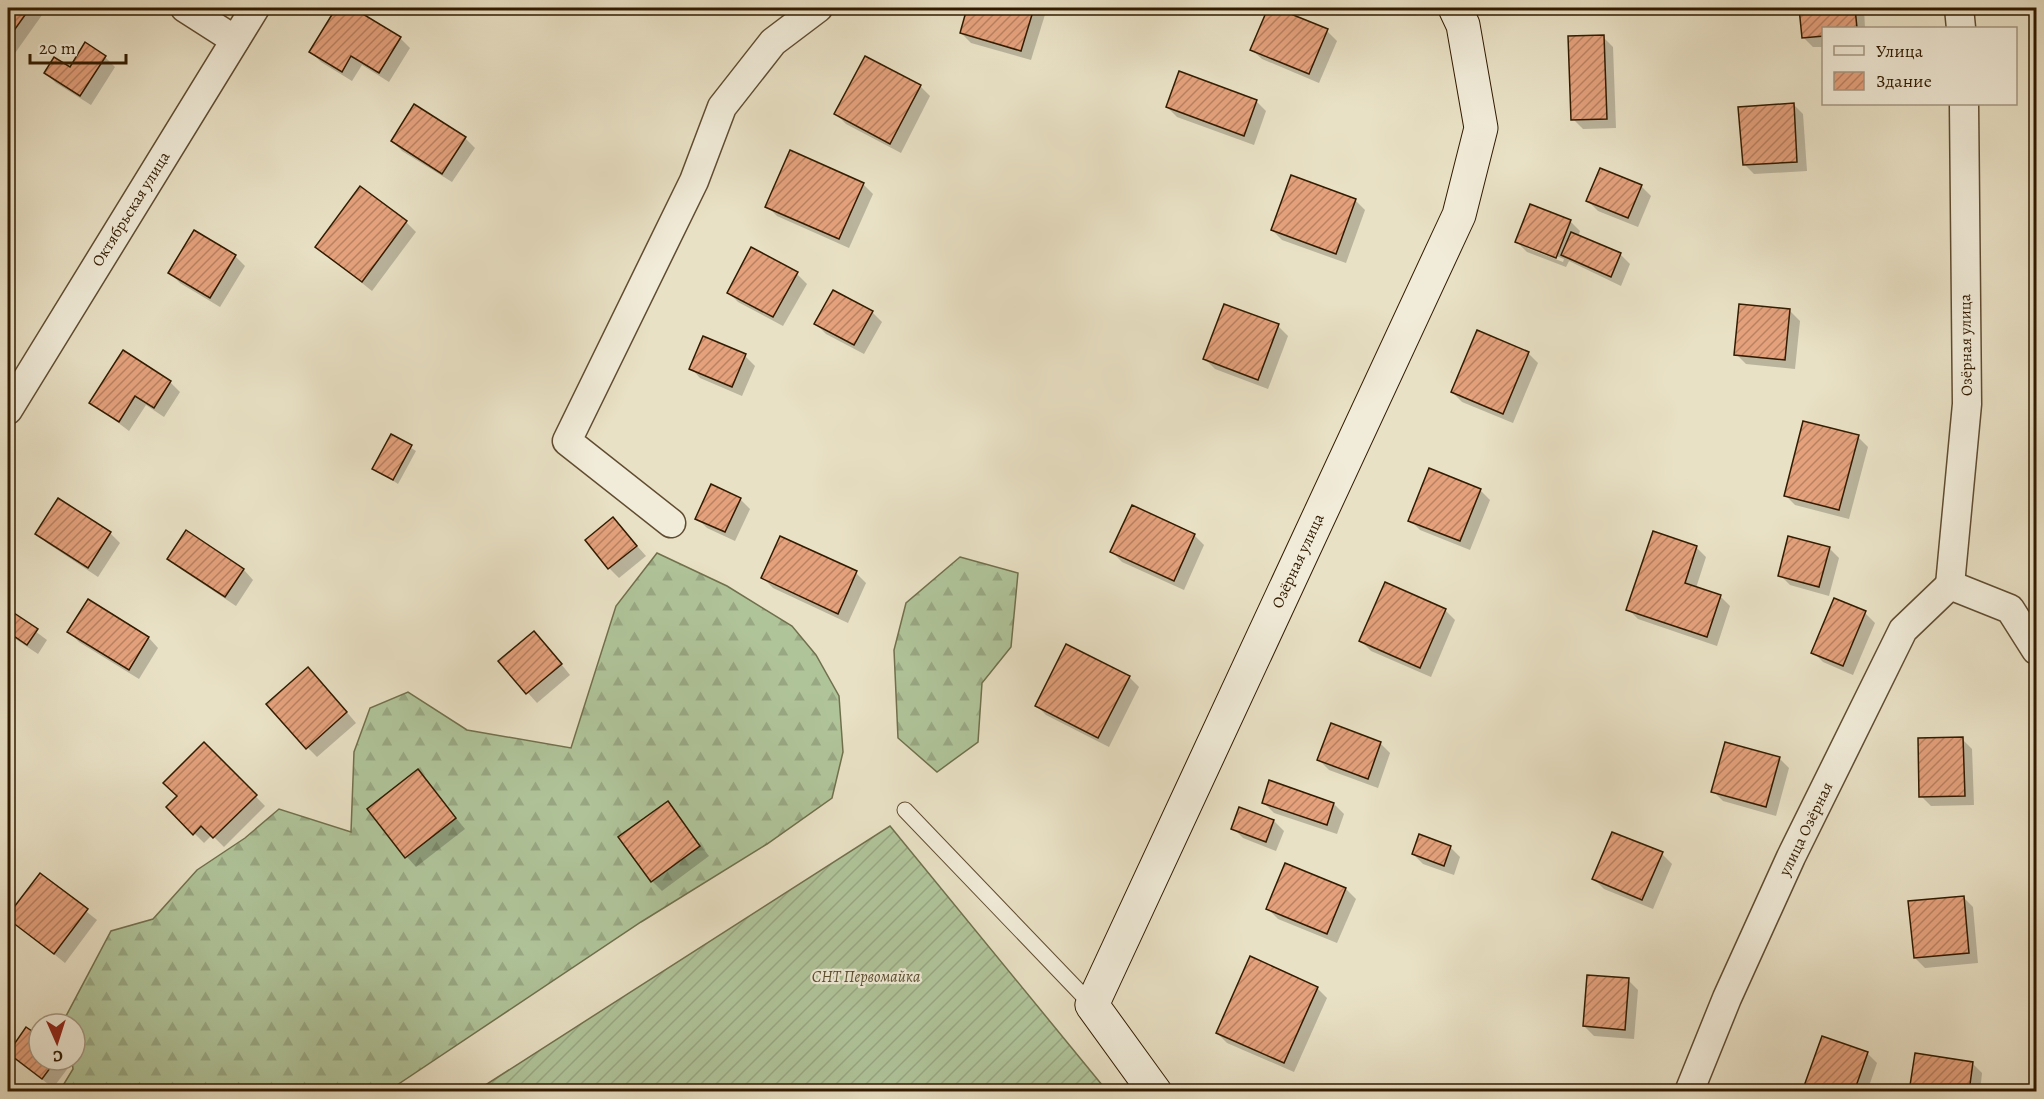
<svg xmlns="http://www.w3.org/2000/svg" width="2044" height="1099" font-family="Alegreya,serif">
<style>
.forest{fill:url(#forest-firs);stroke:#71704d;stroke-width:1.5}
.garden{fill:url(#garden-furrows);stroke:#71704d;stroke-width:1.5}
.shadow{fill:#0003;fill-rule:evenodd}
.building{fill:url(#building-hatch);stroke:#321b00;stroke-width:1.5}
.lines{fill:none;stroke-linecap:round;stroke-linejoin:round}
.lane-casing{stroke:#604c31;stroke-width:17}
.street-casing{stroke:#604c31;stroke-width:31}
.secondary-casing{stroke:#321b00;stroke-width:35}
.lane{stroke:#f1ecd9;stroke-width:15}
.street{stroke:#f1ecd9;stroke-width:28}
.secondary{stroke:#f1ecd9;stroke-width:33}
.labels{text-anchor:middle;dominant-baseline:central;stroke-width:4.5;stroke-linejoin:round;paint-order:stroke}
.street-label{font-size:16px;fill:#321b00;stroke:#f1ecd9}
.park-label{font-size:16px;font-style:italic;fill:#584e2e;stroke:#f1ecd9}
</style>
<defs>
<pattern id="forest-firs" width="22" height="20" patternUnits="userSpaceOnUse" patternTransform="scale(1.5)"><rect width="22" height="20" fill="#b0c49a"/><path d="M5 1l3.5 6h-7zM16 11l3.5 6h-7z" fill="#98a883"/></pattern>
<pattern id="garden-furrows" width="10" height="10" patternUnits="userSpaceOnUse" patternTransform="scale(1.5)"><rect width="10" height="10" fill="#b0c49a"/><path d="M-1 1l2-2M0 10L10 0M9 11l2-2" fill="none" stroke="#98a883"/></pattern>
<pattern id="building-hatch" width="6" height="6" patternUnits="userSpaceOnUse" patternTransform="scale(1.5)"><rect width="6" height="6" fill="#e4a17c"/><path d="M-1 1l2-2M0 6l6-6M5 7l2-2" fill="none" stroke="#b98263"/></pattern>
</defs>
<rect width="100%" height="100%" fill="#e9e1c5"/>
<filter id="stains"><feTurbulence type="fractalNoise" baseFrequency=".00333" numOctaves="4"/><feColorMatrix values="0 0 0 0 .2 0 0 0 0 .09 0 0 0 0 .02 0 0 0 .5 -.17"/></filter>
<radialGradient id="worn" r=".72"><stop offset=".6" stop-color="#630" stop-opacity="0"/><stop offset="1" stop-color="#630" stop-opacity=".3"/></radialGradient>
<g class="forest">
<polygon points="657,553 727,586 792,626 816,655 839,696 843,752 832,798 767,844 641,922 388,1091 59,1092 73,1069 72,1060 75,1060 75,1024 66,1024 65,1018 111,931 153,919 197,870 245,838 279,809 351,832 354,752 370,708 408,692 467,730 571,748 616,606"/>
<polygon points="960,557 1018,573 1011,647 982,683 978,742 937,772 898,738 894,650 906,603"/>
</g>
<polygon class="garden" points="890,826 1107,1091 476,1091"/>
<g class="shadow">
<polygon points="8,8 47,8 8,63"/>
<polygon points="338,8 350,8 400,38 410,48 389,82 362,65 352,81 321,62 311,52"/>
<polygon points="969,8 1047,8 1031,60 971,43 961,33"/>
<polygon points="1270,8 1327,31 1337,41 1319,83 1262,59 1252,50"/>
<polygon points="1801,8 1864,8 1865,28 1824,28 1824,47 1813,47 1803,37"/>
<polygon points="1603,37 1613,47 1616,128 1583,129 1573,119"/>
<polygon points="105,57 115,67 91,105 56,83 46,73 70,69"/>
<polygon points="920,86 930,96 901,153 846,124 836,114"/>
<polygon points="1256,101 1266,111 1254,145 1177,117 1167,107"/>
<polygon points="1793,104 1803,114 1807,171 1754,174 1744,164"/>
<polygon points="465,138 475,148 452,182 402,151 392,141"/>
<polygon points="863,184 873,194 849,248 777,216 767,206"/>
<polygon points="1641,186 1651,196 1638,227 1598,211 1588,201"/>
<polygon points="1355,200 1365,210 1346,263 1282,240 1272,230"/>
<path d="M1570,221l10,10 -2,6 42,17 10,10 -9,22 -52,-25 -3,6 -39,-15 -10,-10zM1527,245l37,14 -1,3 -36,-14z"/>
<polygon points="406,222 416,232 372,291 317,247"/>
<polygon points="235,256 245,266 220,307 180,283 170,273"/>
<polygon points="797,274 807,284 783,326 738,302 728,292"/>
<polygon points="1790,311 1800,321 1795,369 1746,364 1736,354"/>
<polygon points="872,312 882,322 864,354 826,334 816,324"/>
<polygon points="1278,326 1288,336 1268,389 1215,369 1205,359"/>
<polygon points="1528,353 1538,363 1513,423 1462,402 1452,392"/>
<polygon points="745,356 755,366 742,396 700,378 691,368"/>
<polygon points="170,382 180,392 164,417 146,405 129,431 91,402"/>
<polygon points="392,436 416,451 398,484 374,468"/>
<polygon points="1858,437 1868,447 1849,519 1795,505 1785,495"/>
<polygon points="1480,490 1490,500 1470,550 1420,530 1410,520"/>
<polygon points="740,499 750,509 735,541 707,528 697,518"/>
<polygon points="59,500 110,533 120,543 98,577 47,543 37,533"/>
<polygon points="613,519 646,556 619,578 609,568"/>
<polygon points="186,532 244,570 253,580 236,606 179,568 169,558"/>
<polygon points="1194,535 1204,545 1184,590 1122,562 1112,552"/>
<polygon points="781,538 856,573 866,583 848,623 773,588 763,578"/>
<polygon points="1696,547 1706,557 1696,588 1720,596 1730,606 1717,646 1638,619 1628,609"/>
<polygon points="1829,548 1839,558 1829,596 1790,585 1780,575"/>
<polygon points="1386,584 1445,610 1455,620 1431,677 1371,651 1361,641"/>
<polygon points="88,601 149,638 158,648 139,679 79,642 69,632"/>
<polygon points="8,611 47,640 38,654 8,634"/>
<polygon points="1865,613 1875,623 1853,675 1823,662 1813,652"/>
<polygon points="544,643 570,675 537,703 500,662"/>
<polygon points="1129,677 1139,687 1109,747 1046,715 1036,705"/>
<polygon points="318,678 356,723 317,757 307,747"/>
<polygon points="1962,739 1972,749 1974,805 1931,806 1921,796"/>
<polygon points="1380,743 1390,753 1378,788 1329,770 1319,760"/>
<polygon points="204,744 265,806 224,847 212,835 204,843 168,807 179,796"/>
<polygon points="1779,758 1789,768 1776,816 1723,801 1713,791"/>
<polygon points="418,771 465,829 416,867 407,857"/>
<polygon points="668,803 709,856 662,891 652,881"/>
<polygon points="1264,803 1334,804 1344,814 1337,834 1274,813"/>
<polygon points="1240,809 1274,821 1284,831 1276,851 1243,838 1233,828"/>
<polygon points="1450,847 1460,857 1454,875 1423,864 1413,854"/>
<polygon points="1662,854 1672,864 1653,909 1604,889 1594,879"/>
<polygon points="1286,864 1346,889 1356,899 1337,943 1278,919 1268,909"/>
<polygon points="40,875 97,920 65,963 8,917"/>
<polygon points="1963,897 1973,907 1978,963 1925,968 1915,958"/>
<polygon points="1628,980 1638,990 1634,1039 1594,1036 1584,1026"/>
<polygon points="1317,988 1327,998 1294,1072 1227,1043 1217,1033"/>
<polygon points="39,1038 39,1060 67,1060 71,1064 53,1088 9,1053"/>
<polygon points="1867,1053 1877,1063 1867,1092 1811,1092 1805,1086"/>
<polygon points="1972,1063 1982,1073 1980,1092 1910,1092"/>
</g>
<g class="building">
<polygon points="8,8 30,8 8,39"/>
<polygon points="336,8 353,8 401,37 379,73 351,56 342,72 309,52"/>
<polygon points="967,8 1034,8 1021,51 960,33"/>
<polygon points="1268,8 1276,8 1328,29 1309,74 1250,50"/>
<polygon points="1799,8 1855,8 1857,28 1824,28 1824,36 1802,38"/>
<polygon points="1604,35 1607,119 1571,120 1568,36"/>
<polygon points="85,42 106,56 80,96 44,73 54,57 70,67"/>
<polygon points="865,56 921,85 890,144 834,114"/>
<polygon points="1179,71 1257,100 1244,136 1166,107"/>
<polygon points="1794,103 1797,162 1743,165 1738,107"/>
<polygon points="414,104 466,137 442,174 391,141"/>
<polygon points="790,150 864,183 839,239 765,207"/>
<polygon points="1600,168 1642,185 1628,218 1586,201"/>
<polygon points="1291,175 1356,199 1336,254 1271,230"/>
<polygon points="360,186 407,221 362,282 315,247"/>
<polygon points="1530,204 1571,220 1556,258 1515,242"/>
<polygon points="194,230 236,255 210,298 168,273"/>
<polygon points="1571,232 1621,253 1611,277 1561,255"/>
<polygon points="751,247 798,272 773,317 727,293"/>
<polygon points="833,290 873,311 854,345 814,324"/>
<polygon points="1224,304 1279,324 1258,380 1203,359"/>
<polygon points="1739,304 1790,309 1785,360 1734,355"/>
<polygon points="1477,330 1529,352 1503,414 1451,392"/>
<polygon points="703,336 746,354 732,387 689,369"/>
<polygon points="123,350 171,381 154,408 135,396 119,422 89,403"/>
<polygon points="1803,421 1859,435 1839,510 1784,496"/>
<polygon points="391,434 412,445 393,480 372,469"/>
<polygon points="1429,468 1481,489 1460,541 1408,521"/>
<polygon points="711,484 741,498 725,532 695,519"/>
<polygon points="58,498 111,532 88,568 35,534"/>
<polygon points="1132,505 1195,534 1174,581 1110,552"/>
<polygon points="613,517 637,546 608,569 585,540"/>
<polygon points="186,530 244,569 225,597 167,559"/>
<polygon points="1653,531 1697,546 1685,583 1721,595 1707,637 1626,610"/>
<polygon points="780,536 857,571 838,614 761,578"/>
<polygon points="1788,536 1830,547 1819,587 1778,576"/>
<polygon points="1385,582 1446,609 1420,668 1359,641"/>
<polygon points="1834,598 1866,611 1843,666 1811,653"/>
<polygon points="88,599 149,637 129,670 67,632"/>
<polygon points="8,609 38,629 27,645 8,632"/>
<polygon points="534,631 562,664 526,694 498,661"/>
<polygon points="1066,644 1130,676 1098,738 1035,706"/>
<polygon points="308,667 347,712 306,749 266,704"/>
<polygon points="1331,723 1381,742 1368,779 1317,760"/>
<polygon points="1963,737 1965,796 1919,797 1918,738"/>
<polygon points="204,742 257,795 213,838 201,826 193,835 166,807 177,796 163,783"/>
<polygon points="1725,742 1780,757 1766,807 1711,792"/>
<polygon points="418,769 456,818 405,858 367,809"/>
<polygon points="1269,780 1334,803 1327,825 1262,803"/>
<polygon points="668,801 700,846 651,882 618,837"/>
<polygon points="1239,807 1274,820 1266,842 1231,829"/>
<polygon points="1612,832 1663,852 1642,900 1592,879"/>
<polygon points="1419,834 1451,846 1444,866 1412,854"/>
<polygon points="1285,863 1346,888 1327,934 1266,909"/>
<polygon points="40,873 88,909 54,954 8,919 8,915"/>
<polygon points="1964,896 1969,953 1914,958 1908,901"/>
<polygon points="1250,956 1318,987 1284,1063 1216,1033"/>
<polygon points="1587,975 1629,978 1625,1030 1583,1026"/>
<polygon points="26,1027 39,1036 39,1060 56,1060 42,1079 8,1053"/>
<polygon points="1822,1036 1868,1052 1854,1092 1819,1092 1804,1086"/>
<polygon points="1915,1053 1973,1062 1969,1092 1909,1092"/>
</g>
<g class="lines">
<g class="lane-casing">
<polyline id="lane" points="905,810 1092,1005"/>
</g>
<g class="street-casing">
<g id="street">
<polyline points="185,8 235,40"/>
<polyline points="1959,8 1961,28"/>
<polyline points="8,410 255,8"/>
<polyline points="671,523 567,441 694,181 722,107 773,42 818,8"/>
<polyline points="1950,585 1967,404 1964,104"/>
<polyline points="1950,585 2010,609 2036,650"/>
<polyline points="1689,1092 1727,998 1791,857 1903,630 1950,585"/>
</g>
</g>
<g class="secondary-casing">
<polyline id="secondary" points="1155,1092 1092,1005 1459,215 1481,128 1463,25 1455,8"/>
</g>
<use href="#lane" class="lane"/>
<use href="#street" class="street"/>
<use href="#secondary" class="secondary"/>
</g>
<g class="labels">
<g class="street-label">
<text transform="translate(131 209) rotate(-58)">Октябрьская улица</text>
<text transform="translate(1966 345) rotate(-91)">Озёрная улица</text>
<text transform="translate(1298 561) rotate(-65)">Озёрная улица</text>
<text transform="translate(1806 829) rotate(-64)">улица Озёрная</text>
</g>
<g class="park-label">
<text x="866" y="977">СНТ Первомайка</text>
</g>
</g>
<rect width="2044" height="1099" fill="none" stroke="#e9e1c5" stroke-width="30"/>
<rect x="9" y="9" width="2026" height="1081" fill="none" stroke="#321b00" stroke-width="3"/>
<rect x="15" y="15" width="2014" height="1069" fill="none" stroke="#321b00" stroke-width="1.5"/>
<rect x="1822" y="27" width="195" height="78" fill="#f1ecd9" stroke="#a59882" stroke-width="1.5"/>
<rect x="1834" y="46" width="30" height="9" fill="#f1ecd9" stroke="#a59882" stroke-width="1.5"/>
<text x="1876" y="57" font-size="18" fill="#321b00">Улица</text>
<rect x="1834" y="72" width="30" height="18" fill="url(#building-hatch)" stroke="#a59882" stroke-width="1.5"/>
<text x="1876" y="87" font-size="18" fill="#321b00">Здание</text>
<g transform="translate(57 1042) rotate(177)"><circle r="28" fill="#f1ecd9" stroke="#a59882" stroke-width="1.5"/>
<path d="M0-4.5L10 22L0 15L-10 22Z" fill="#8f2418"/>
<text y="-9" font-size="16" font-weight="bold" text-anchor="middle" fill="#321b00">С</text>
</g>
<path d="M30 54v9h96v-9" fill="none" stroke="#321b00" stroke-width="3"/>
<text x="39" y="54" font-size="18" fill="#321b00" stroke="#f1ecd9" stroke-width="4.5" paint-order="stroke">20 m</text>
<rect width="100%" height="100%" filter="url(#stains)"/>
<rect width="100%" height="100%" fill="url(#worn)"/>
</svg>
